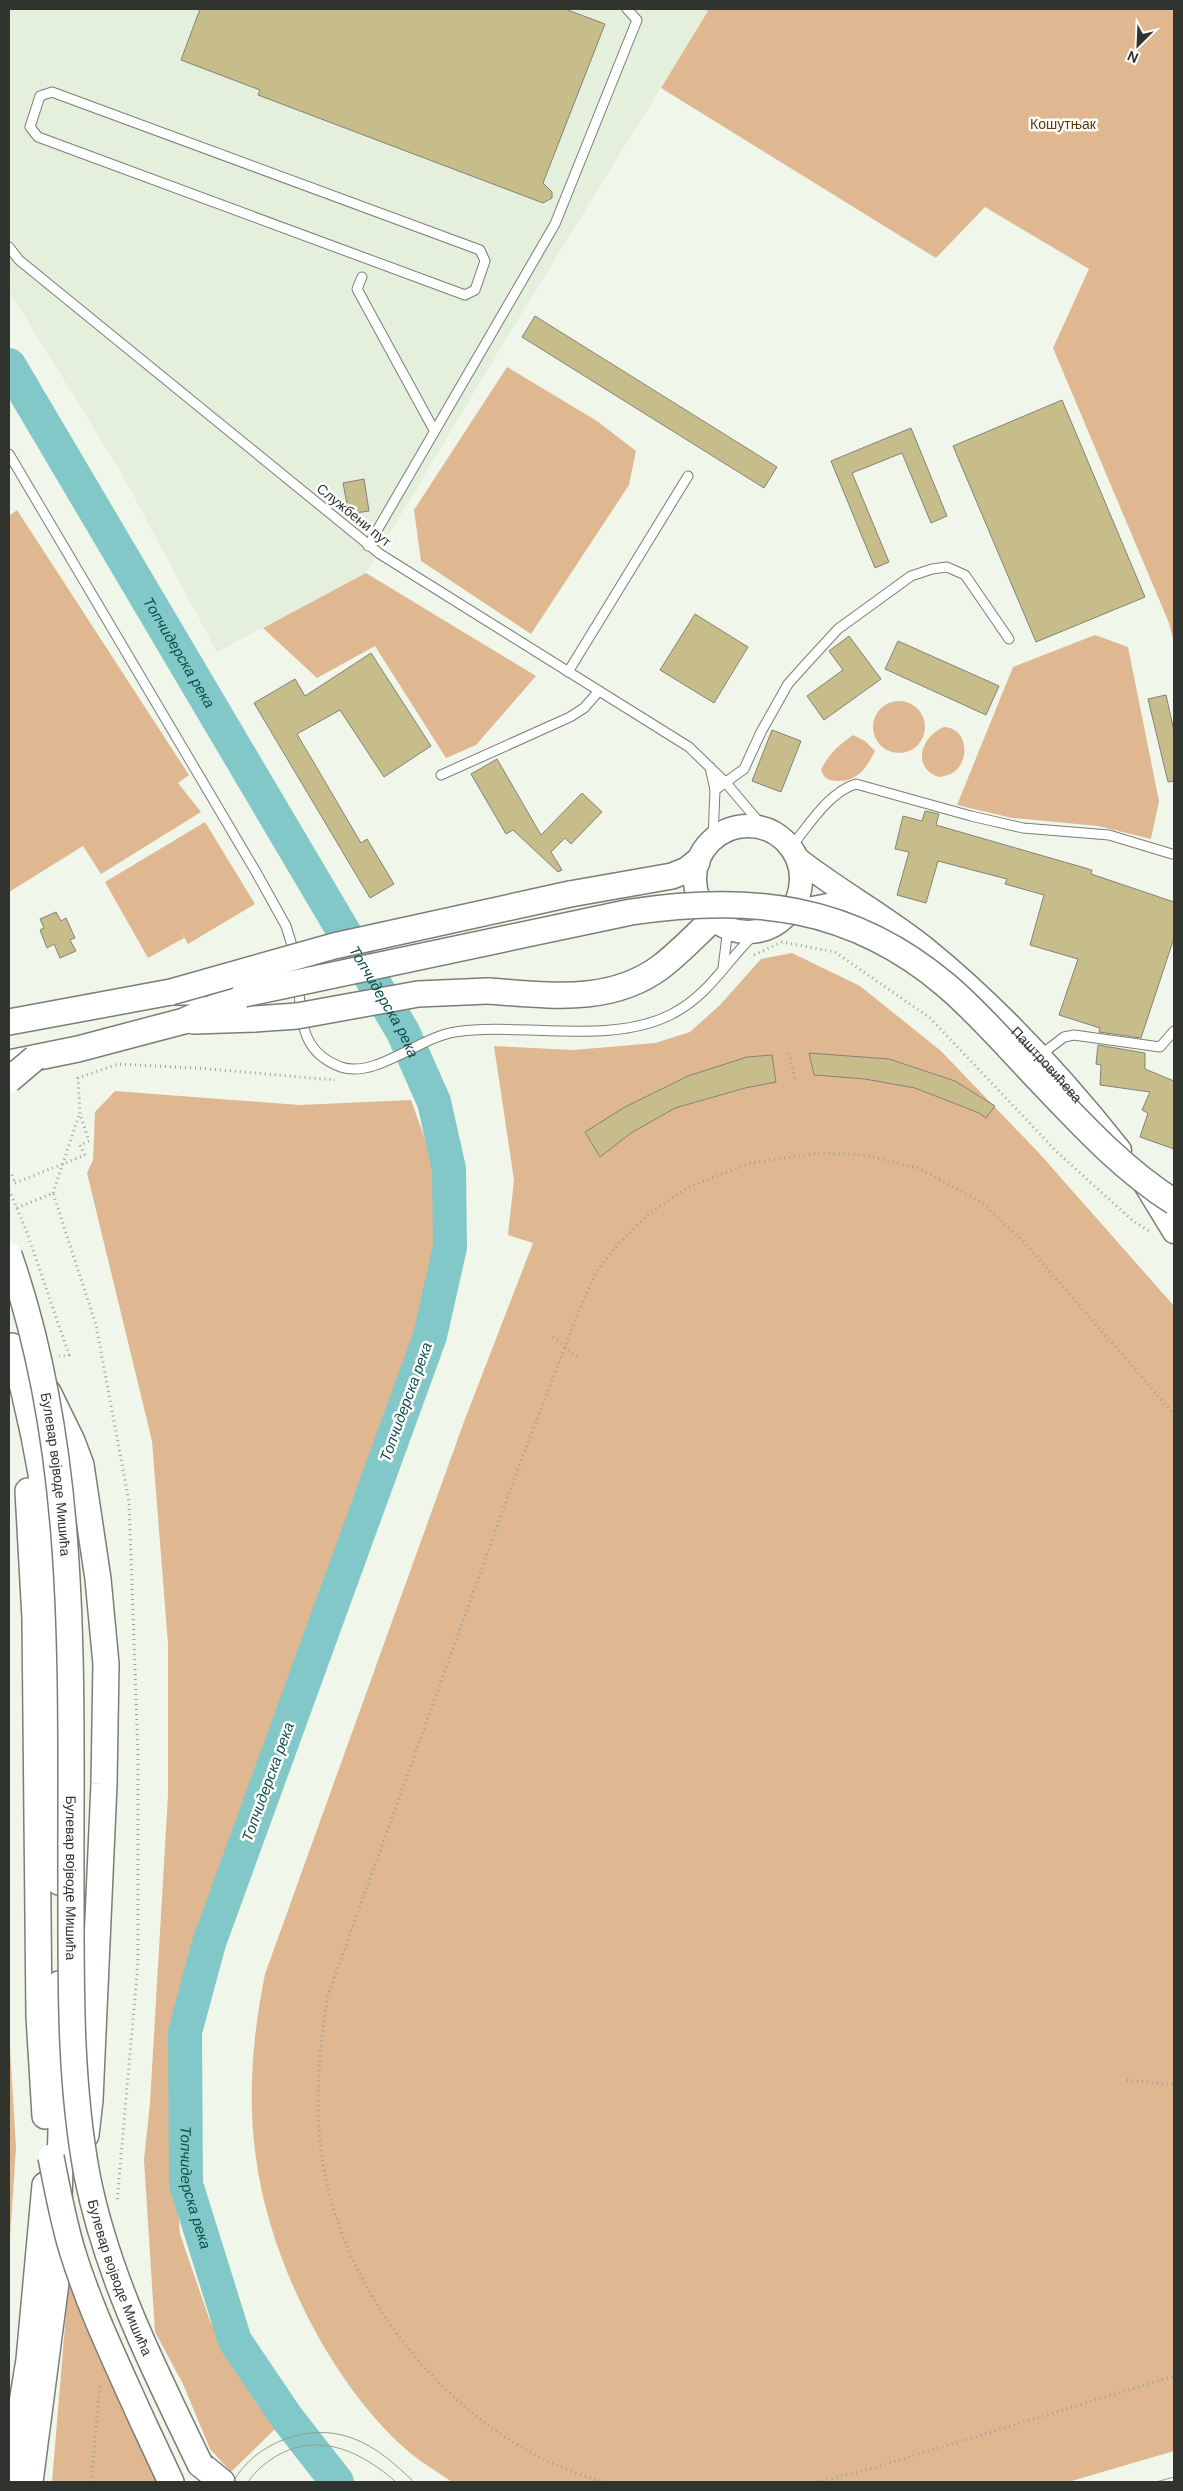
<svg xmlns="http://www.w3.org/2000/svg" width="1183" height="2491" font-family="'DM Sans',sans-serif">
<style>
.built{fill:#e4efdc}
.green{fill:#dfb892}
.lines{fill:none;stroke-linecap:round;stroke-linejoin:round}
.river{stroke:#83c8c8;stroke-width:34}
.building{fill:#c7bd8a;stroke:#858277}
.service-casing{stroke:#797f75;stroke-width:11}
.tertiary-casing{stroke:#797f75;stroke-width:25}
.secondary-casing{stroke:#797f75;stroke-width:28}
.path{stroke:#9ca198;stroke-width:3;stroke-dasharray:1 4;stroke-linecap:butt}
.service{stroke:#fff;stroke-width:9}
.tertiary{stroke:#fff;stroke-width:22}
.secondary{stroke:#fff;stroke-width:25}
.tram{stroke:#999d94;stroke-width:1}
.secondary-bridge-casing{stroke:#797f75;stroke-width:28;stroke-linecap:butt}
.path-bridge{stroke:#9ca198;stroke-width:3;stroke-dasharray:1 4;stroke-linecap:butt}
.secondary-bridge{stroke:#fff;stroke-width:25}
.labels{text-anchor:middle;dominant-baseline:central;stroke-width:5;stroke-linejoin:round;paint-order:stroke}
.park-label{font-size:14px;fill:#5d3706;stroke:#fff}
.street-label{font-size:14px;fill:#30332e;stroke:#fff}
.water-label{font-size:15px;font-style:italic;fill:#0d4c4c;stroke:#fff}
</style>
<rect width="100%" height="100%" fill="#f0f6ea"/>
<polygon class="built" points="9,9 703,9 708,11 512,329 366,573 217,652 121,472 9,291"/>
<g class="green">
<polygon points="703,9 1174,9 1174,643 1169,623 1053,348 1089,269 985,207 936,258 661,88 708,11"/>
<polygon points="507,367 597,421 636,451 629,485 531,634 421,561 414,510"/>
<polygon points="17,510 189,775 178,783 201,812 101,874 83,846 9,892 9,516"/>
<polygon points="366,573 536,676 476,745 446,758 375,646 317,678 263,628"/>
<polygon points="1095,635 1128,647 1159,801 1151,839 1098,826 1012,818 957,805 1013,667"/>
<circle cx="899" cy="727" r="26"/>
<path d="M944,727c23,1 27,32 10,45 -4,3 -10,4 -15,5 -28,-9 -18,-41 5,-50z"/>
<path d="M853,735l12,6 10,10c-9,18 -18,31 -39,30 -9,-1 -12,-3 -15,-11 8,-17 17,-24 32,-35z"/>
<polygon points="205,822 255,904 188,944 178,927 184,938 148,958 105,882"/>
<path d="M792,953l68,33 81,65 98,102 135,153v1145l-106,31h-616c-14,-10 -30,-19 -43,-30 -78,-67 -140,-193 -153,-294 -9,-60 -3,-125 9,-184l200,-555 68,-176 -25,-8 6,-55 -20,-134 79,4 82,-7 35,-11 30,-27 41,-46z"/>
<polygon points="115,1091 300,1105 411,1100 449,1206 399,1398 296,1670 182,1996 177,2031 176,2108 176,2183 180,2234 210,2321 237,2372 276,2428 231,2472 210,2449 183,2384 155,2332 144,2160 150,2103 168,1795 168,1644 152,1441 87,1173 93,1160 95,1112"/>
<polygon points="9,2031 16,2147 9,2254"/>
<polygon points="69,2278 159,2482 52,2482"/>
</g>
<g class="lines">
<path class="river" id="s1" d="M9,365l394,667 31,70 15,67 1,78 -20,89 -221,607 -24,89 1,152 49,157 52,77 50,64"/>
</g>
<g class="building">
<polygon points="200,9 565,9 605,24 543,183 552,192 552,198 543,203 258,95 260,90 181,60"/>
<polygon points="535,316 777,467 764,488 522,337"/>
<polygon points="1062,400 1145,597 1036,642 953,446"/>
<polygon points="911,428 947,516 931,523 902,453 852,473 889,562 875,568 831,461"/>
<polygon points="364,479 369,511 349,514 343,483"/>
<polygon points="695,614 748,647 714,703 660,670"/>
<polygon points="849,636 881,679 824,720 807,696 843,670 829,651"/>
<polygon points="898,641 999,686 986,715 885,669"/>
<polygon points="371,653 431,746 384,777 340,710 297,734 361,843 367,839 394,884 370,898 254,703 295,679 305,696"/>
<polygon points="1166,695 1174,731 1174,781 1168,782 1148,699"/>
<polygon points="772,730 801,741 781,792 752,781"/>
<polygon points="497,759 541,835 582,793 602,812 571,844 565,838 551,852 562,870 558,872 513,830 506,834 471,774"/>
<polygon points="925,811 939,814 936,825 1092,870 1091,874 1174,902 1174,938 1141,1038 1099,1032 1100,1028 1059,1015 1078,959 1030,945 1044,895 1005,884 1007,879 938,861 926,903 897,895 909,852 895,849 903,816 922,821"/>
<polygon points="56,912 61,921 66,918 75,938 70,940 76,951 60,958 54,944 47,948 40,930 44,928 40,919"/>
<polygon points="1098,1045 1145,1053 1145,1069 1174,1081 1174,1149 1140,1137 1148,1113 1142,1110 1150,1092 1100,1085 1101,1065 1096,1064"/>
<polygon points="809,1053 889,1059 955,1081 995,1106 986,1118 979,1113 915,1088 865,1079 814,1075"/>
<polygon points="772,1055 776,1082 745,1088 675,1108 631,1133 600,1157 585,1132 625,1107 688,1076 747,1057"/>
</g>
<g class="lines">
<g class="service-casing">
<g id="service">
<polygon points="52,92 480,250 485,261 475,290 465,295 38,137 30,127 40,96"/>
<polyline points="9,247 19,260 380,554 689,747 726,783 764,828"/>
<polyline points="362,277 357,289 434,430"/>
<polyline points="9,454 256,872 286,926 295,955"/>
<polyline points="368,546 555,224 637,20 627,9"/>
<polyline points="568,672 688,476"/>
<polyline points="710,767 715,790 713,838"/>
<polyline points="441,775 570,717 584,708 599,691"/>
<polyline points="715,790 744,769 761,732 788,684 805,665 838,629 911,576 932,569 947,567 965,575 1009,639"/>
<path d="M791,847c18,-22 38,-55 65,-63l115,32 52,12 86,7 63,19"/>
<polyline points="723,968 728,928"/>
<path d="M298,983c4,37 2,69 43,84 34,12 79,-30 114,-35 67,-10 156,14 217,-18 39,-20 55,-55 86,-83"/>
<polyline points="1039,1056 1064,1037 1074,1035 1160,1047 1174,1031"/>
</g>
</g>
<g class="tertiary-casing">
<g id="tertiary">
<circle cx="748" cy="879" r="53"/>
<path id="s2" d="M798,859c41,32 87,57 127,89 73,59 137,129 195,202"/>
<polyline points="793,912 833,904 861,910"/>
<polyline points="1141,1178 1174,1232"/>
</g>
</g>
<g class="secondary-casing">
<g id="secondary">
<polyline points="570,894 672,876 687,870 697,862"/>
<path d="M488,991c60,4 123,14 174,-25 18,-14 34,-31 51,-47"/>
<polyline points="194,1021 254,1019"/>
<polyline points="9,1022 171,992 194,992"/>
<polyline points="9,1063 78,1049 184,1021 244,994"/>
<path d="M12,1346c20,71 34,143 41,216 10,106 5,214 6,320"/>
<polyline points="48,1392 72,1441 81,1465 98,1579 106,1664 104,1784 90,2100 86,2135"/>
<polyline points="28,1491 35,1618 39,2016 45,2116"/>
<polyline points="142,2420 171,2482"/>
<polyline points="200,2464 222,2482"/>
<polyline points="9,2482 29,2360 45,2185"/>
<polyline points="30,2482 57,2275 61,2130 59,1984"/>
</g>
</g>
<g class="path">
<polyline points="754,955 782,942 835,952 930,1018 1058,1153 1132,1220 1149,1231"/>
<polyline points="789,1053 795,1079"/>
<polyline points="85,1155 80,1145 89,1141 80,1114 78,1078 118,1064 197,1068 335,1080"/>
<polyline points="9,1172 11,1172 15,1183"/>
<polyline points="9,1190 26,1230 69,1355 59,1356"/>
<polyline points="53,1193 79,1115"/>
<polyline points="17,1208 53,1193 96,1325 129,1502 138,1755 138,1962 117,2202"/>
<polyline points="553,1337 580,1359"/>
<polyline points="1127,2080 1174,2085"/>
<polyline points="91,2482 100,2383"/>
<path d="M605,2482c-135,-35 -251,-167 -279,-303 -13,-60 -8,-124 2,-184l188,-521 60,-156 20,-46 23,-29 32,-31 38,-25 61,-24 68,-10 47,2 53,13 63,34 42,39 151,173"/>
<polyline points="817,2482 873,2468 1174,2376"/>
</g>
<use href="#service" class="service"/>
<use href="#tertiary" class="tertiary"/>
<use href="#secondary" class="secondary"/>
<g class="tram">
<path d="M233,2482c22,-40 77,-60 119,-44 25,9 44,27 62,44"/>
<path d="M248,2482c8,-12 19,-21 32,-28 42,-22 83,-1 116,28"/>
<polyline points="1156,2482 1174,2477"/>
</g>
<g class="secondary-bridge-casing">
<g id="secondary-bridge">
<polyline points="171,992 334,946 570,894"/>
<path d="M244,994l387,-82c119,-18 221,-7 316,74 35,30 66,67 98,100 40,42 80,85 129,116"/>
<polyline points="254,1019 297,1016 418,994 488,991"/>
<polyline points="9,1080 35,1058"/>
<path id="s3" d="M9,1255c72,205 61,427 62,641 0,93 -1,187 16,279 20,102 68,196 113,289"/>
<path d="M51,2157c6,31 12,63 21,93 18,59 45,114 70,170"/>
</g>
</g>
<polyline class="path-bridge" points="15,1183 85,1155"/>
<use href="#secondary-bridge" class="secondary-bridge"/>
</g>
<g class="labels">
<g class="park-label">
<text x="1063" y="124">Кошутњак</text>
</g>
<g class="street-label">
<text transform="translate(354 515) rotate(39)">Службени пут</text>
<text stroke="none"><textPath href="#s2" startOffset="324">Паштровићева</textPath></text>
<text stroke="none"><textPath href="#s3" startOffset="225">Булевар војводе Мишића</textPath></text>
<text stroke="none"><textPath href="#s3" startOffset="629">Булевар војводе Мишића</textPath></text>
<text stroke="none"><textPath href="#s3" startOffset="1035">Булевар војводе Мишића</textPath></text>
</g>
<g class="water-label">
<text stroke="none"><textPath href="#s1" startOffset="334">Топчидерска река</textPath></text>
<text stroke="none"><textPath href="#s1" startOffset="739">Топчидерска река</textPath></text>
<text transform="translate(406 1402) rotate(-70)">Топчидерска река</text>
<text transform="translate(268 1782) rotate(-70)">Топчидерска река</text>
<text stroke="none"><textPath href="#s1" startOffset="1984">Топчидерска река</textPath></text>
</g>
</g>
<rect width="1183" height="2491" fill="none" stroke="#30332e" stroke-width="20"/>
<g transform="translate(1138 45) rotate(204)" stroke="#ffffff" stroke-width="4" paint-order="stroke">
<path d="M0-4L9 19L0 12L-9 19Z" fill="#30332e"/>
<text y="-8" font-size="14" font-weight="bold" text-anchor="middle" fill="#30332e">N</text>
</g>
</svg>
